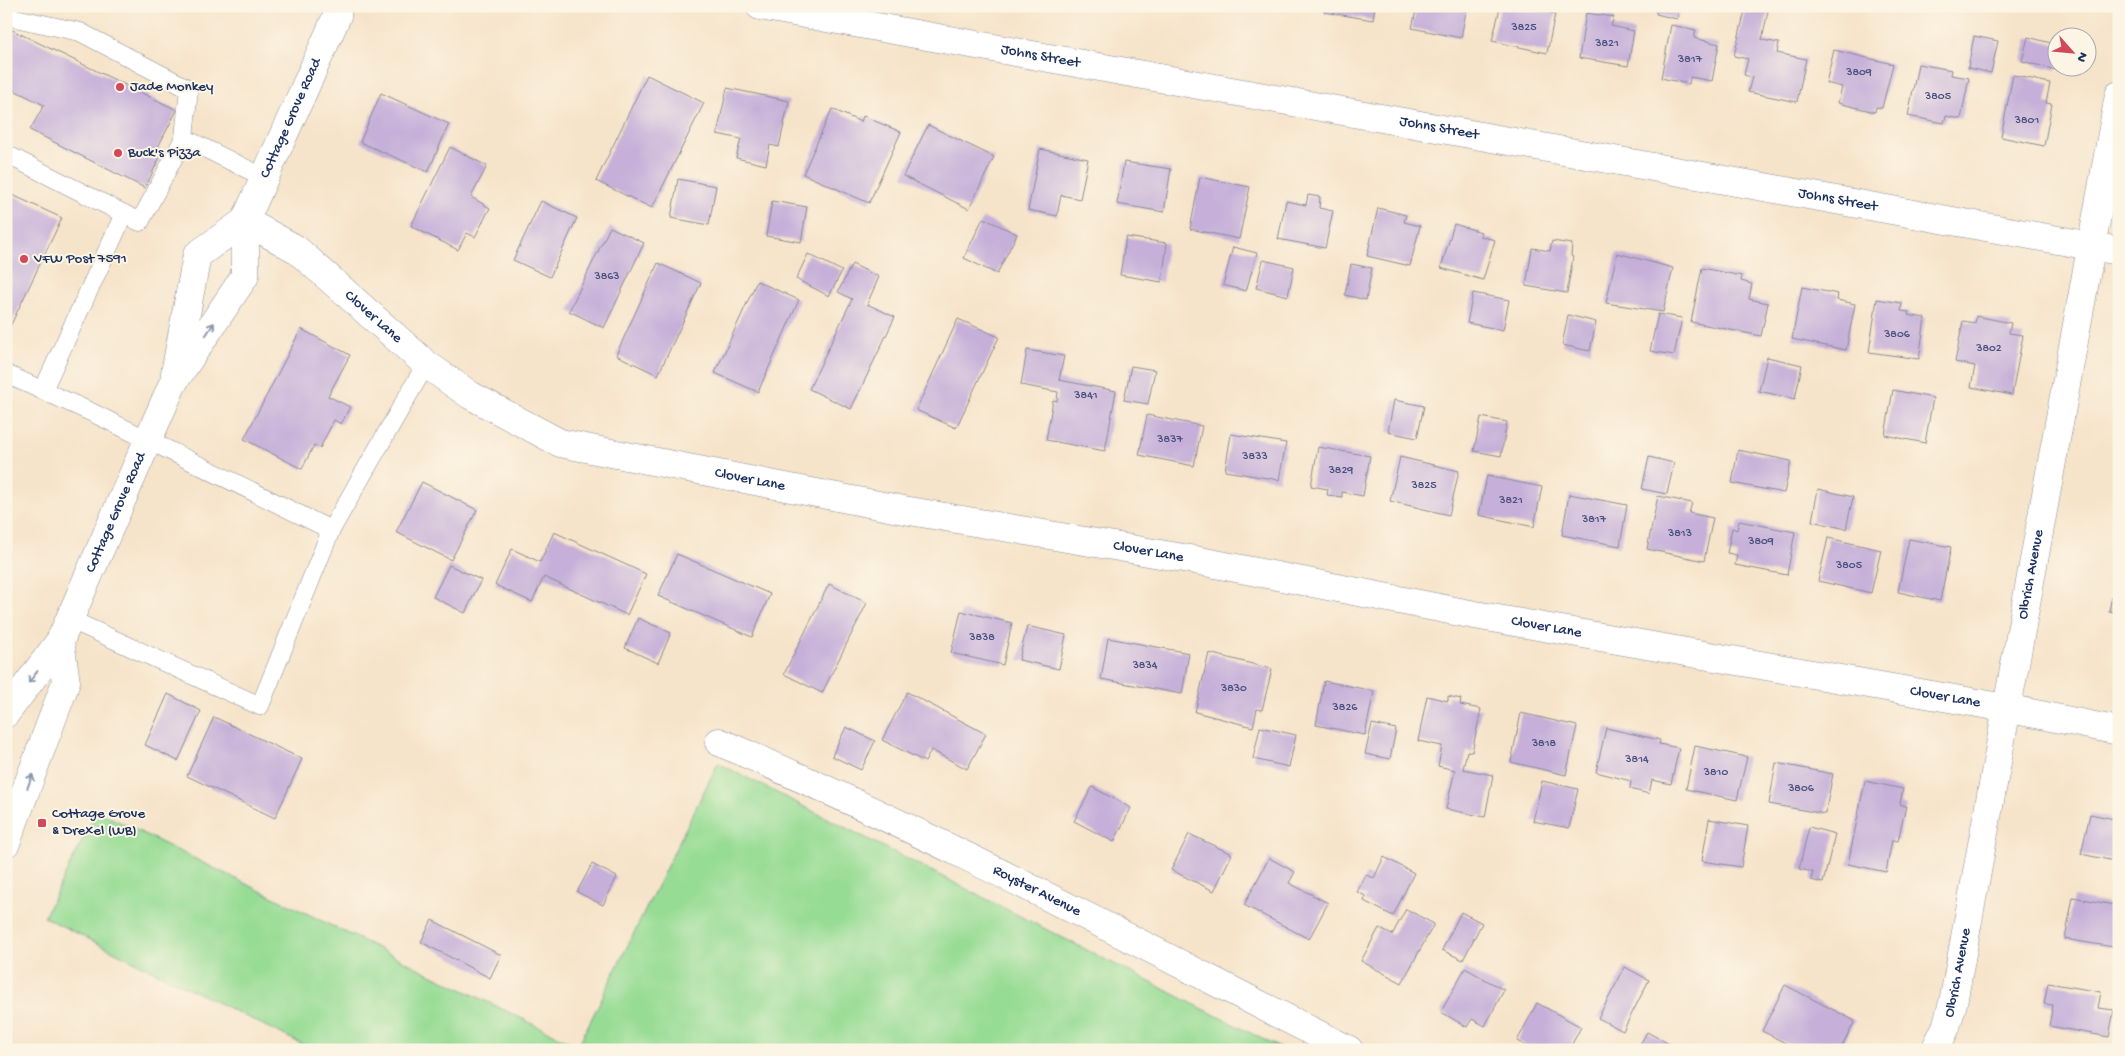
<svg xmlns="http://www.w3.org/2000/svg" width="2125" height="1056" font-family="'Gochi Hand',sans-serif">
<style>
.green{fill:#97dc94;stroke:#598679}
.building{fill:#c6b0d9}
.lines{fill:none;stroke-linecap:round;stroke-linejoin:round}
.lane-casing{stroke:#888a94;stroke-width:19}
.street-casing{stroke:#888a94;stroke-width:29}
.secondary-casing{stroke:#888a94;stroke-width:29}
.lane{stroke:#fff;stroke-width:18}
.street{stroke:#fff;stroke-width:28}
.secondary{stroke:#fff;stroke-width:28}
.oneway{stroke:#8d97ae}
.poi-dot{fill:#d1495b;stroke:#fcf5e5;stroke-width:2}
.labels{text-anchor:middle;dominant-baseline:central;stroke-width:4;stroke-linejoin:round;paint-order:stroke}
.number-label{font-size:12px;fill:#464f7d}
.street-label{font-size:15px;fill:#1b2f5e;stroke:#fcf5e5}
.poi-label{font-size:15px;fill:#1b2f5e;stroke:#fcf5e5;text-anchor:start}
</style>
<rect width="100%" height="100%" fill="#fcf5e5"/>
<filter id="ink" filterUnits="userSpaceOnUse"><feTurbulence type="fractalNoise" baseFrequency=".02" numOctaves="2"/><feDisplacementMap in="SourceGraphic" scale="10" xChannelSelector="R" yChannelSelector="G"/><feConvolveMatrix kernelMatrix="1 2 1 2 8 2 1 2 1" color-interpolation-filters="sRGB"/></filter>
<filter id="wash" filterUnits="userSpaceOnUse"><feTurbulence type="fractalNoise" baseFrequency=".0096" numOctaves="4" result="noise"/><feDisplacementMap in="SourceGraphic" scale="20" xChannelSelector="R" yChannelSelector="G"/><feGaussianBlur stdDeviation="1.12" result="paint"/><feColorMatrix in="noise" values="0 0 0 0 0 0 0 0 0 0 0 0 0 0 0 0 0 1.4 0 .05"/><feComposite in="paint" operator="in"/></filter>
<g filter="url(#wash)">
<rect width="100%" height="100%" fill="#f6e4ca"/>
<polygon class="green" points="718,763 1284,1050 314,1050 44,917 97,811 578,1046"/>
<g id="blocks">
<g class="building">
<polygon points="1325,6 1375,6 1373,20 1324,12"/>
<polygon points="1417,6 1467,6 1461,38 1412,28"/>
<polygon points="1507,6 1529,6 1528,8 1555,14 1547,53 1492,41 1500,8 1506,10"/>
<polygon points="1658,6 1680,6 1677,19 1656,14"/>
<polygon points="1746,6 1769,6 1762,40 1779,43 1777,53 1806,59 1797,102 1748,92 1752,77 1744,75 1748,59 1734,56"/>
<polygon points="1586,13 1614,17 1611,26 1634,31 1628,66 1579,58"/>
<polygon points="1671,25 1696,30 1694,38 1719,44 1712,81 1690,77 1689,84 1661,78"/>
<polygon points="8,28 177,110 157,149 163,151 145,188 30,130 44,105 6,86"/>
<polygon points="1974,36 1998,41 1991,73 1968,68"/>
<polygon points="2028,37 2058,45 2056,70 2022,61"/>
<polygon points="1834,50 1893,64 1882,108 1876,107 1875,112 1838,103 1842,87 1826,83"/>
<polygon points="1918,64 1952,70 1951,75 1969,78 1961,119 1946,116 1944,123 1908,116"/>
<polygon points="647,75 704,103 652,208 596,181"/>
<polygon points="2013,75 2050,83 2046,103 2052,104 2044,146 2001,137"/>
<polygon points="727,88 789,101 779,147 770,145 766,165 736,158 741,139 717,134"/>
<polygon points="381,93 449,124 428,172 360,142"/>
<polygon points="832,109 861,122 863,116 901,132 869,203 803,174"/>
<polygon points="928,125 994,157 969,209 903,176"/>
<polygon points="450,147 487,166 471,197 490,208 475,237 467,233 458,250 411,226"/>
<polygon points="1040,149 1088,159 1080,199 1061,195 1057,216 1028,210"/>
<polygon points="1124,162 1171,169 1164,212 1117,204"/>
<polygon points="1200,177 1250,187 1239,239 1190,229"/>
<polygon points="678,179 716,186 709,225 671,218"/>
<polygon points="6,192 62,218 6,335"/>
<polygon points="1308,195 1320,197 1319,208 1333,211 1325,248 1278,239 1286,201 1306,205"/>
<polygon points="541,201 577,218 550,277 513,260"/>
<polygon points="772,201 807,207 801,242 766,236"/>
<polygon points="1378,208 1406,215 1404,222 1420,226 1410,266 1367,256"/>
<polygon points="983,218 1017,234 997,274 964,258"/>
<polygon points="1454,224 1481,232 1480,236 1495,240 1483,280 1441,268"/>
<polygon points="610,227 644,243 604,328 569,311"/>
<polygon points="1126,237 1167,243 1162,282 1120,275"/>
<polygon points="1552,241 1572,244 1571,256 1573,257 1567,293 1526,286 1532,248 1550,251"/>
<polygon points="1233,247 1257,253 1246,291 1223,285"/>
<polygon points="1617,253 1673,268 1663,312 1606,303"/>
<polygon points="808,254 842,271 829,296 796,279"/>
<polygon points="1263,260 1294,267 1288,296 1256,288"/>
<polygon points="658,263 701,283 658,375 616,355"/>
<polygon points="852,264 879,277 867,304 895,317 851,409 809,389 852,299 838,292"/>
<polygon points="1351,264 1372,268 1366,300 1345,295"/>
<polygon points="1702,268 1742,276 1741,281 1752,284 1749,299 1768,303 1761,336 1691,322"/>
<polygon points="757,281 799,300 758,392 715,373"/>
<polygon points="1802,287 1838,294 1837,300 1855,304 1846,350 1792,339"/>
<polygon points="1473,293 1509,300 1503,330 1467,323"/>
<polygon points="1877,299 1902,303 1901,311 1909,312 1908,315 1925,318 1919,359 1869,352"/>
<polygon points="1658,314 1682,318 1674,355 1650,351"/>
<polygon points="1568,315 1596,322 1590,351 1562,345"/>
<polygon points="1976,316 2011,323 2009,333 2023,335 2012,395 1971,387 1975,366 1955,362 1963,321 1975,323"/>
<polygon points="958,319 999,337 956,428 916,410"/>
<polygon points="301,329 350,355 328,396 350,407 341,424 334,420 320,448 314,445 302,469 244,439"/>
<polygon points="1027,350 1064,356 1059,380 1116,391 1105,451 1046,440 1053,400 1057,401 1058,392 1021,385"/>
<polygon points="1767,357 1802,365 1795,399 1759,391"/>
<polygon points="1131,366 1155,370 1148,404 1124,400"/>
<polygon points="1893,390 1933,398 1925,443 1885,435"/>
<polygon points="1394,400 1424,406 1417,438 1388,432"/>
<polygon points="1147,415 1202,426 1194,466 1139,455"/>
<polygon points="1481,417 1507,422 1501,456 1474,451"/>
<polygon points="1231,434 1286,443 1279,480 1225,471"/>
<polygon points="1318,447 1370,456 1363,496 1342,492 1342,497 1327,495 1328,489 1311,486"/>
<polygon points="1738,450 1791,461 1784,493 1732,483"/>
<polygon points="1400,457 1459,471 1449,515 1390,501"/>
<polygon points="1649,457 1674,463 1667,494 1642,489"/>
<polygon points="1487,476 1542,487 1534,527 1479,515"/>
<polygon points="422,482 477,510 451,560 396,532"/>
<polygon points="1818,489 1853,497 1846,529 1812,521"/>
<polygon points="1569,494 1627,505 1620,546 1562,535"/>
<polygon points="1658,496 1692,503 1689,513 1713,518 1704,561 1647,549"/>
<polygon points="1739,521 1795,532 1787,575 1735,565 1737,555 1727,553 1732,528 1737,530"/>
<polygon points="554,532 646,574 627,615 544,577 532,602 495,585 512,549 540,562"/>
<polygon points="1828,538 1881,550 1871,593 1818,581"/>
<polygon points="1909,539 1951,547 1940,601 1898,592"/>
<polygon points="677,554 770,594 752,637 658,596"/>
<polygon points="449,565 481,580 465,613 433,597"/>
<polygon points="829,584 867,603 822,693 784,674"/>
<polygon points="2114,586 2119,586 2119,613 2109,611"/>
<polygon points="961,611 1012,623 1003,665 951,653"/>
<polygon points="638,618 671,633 658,663 625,648"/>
<polygon points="1027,626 1066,635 1059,669 1019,660"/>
<polygon points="1108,638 1189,653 1182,694 1101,679"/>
<polygon points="1209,653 1272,669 1262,710 1257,709 1253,727 1195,712"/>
<polygon points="1324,681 1374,691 1365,735 1316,725"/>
<polygon points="907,692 986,734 967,769 931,750 925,762 882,740"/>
<polygon points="168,694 201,711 178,761 145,745"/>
<polygon points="1427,696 1448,701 1448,696 1461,699 1460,705 1481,709 1472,752 1467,751 1463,769 1493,775 1485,817 1446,809 1455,770 1438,766 1442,746 1418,741"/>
<polygon points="1521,713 1577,726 1566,775 1511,762"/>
<polygon points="214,717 302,759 275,818 187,776"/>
<polygon points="1372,724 1396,729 1390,759 1365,754"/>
<polygon points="846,727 875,741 861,770 832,756"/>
<polygon points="1260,727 1296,735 1289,767 1253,759"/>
<polygon points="1606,728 1660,740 1659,744 1679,748 1671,784 1652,780 1649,794 1630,789 1631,781 1596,772"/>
<polygon points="1695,746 1747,757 1737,800 1686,789"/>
<polygon points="1776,763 1833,774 1825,814 1769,804"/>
<polygon points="1542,781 1578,789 1569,828 1533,821"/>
<polygon points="1865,781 1903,789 1900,804 1906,806 1898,841 1892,840 1886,872 1848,864"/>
<polygon points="1092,787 1131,808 1114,842 1074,821"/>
<polygon points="2090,814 2119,820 2119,862 2081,854"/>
<polygon points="1709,819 1748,826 1741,867 1702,861"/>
<polygon points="1809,827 1835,834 1823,883 1811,880 1813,872 1799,869"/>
<polygon points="1189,834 1232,854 1214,891 1171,870"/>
<polygon points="1384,857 1414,873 1393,916 1364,901 1366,896 1357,892 1366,875 1374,878"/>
<polygon points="1269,858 1295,872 1289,883 1328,903 1309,939 1244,905"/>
<polygon points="592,864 617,877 603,905 577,892"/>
<polygon points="2073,897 2119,906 2119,948 2065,939"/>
<polygon points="1406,909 1434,924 1402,983 1361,961 1379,928 1392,935"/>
<polygon points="1461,912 1482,923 1463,960 1442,950"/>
<polygon points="432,920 501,955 490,978 421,942"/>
<polygon points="1625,967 1649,980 1623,1031 1598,1018"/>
<polygon points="1465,968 1504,990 1485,1026 1472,1019 1467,1027 1441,1012"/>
<polygon points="2048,983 2101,992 2098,1008 2114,1010 2109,1037 2049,1026 2053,1005 2044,1004"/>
<polygon points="1785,985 1855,1021 1840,1050 1799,1050 1762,1031"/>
<polygon points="1537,1003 1581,1027 1569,1050 1534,1050 1517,1041"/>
<polygon points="1647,1032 1673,1046 1671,1050 1637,1050"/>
</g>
</g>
</g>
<g filter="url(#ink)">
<use href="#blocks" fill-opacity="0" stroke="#888a94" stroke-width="1"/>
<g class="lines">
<g class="lane-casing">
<g id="lane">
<polyline points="6,16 80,32 189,89 184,138 140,222 6,154"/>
<polyline points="184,138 265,178"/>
<polyline points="6,374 93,413 331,530 426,364"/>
<polyline points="43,390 124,214"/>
<polyline points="69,619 260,706 331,530"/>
</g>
</g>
<g class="street-casing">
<g id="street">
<path id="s1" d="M760,6l1359,245"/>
<path id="s2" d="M245,221l51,28 130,115 44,31 90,48 344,67 291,50 280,55 531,93 113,23"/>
<path id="s3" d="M719,742c215,92 422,203 630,308"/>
<path id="s4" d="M1935,1050l11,-23 7,-24 166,-908"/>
</g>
</g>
<g class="secondary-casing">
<g id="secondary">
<polyline points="175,373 197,255 245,221"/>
<path id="s5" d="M6,713l54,-72 113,-258 72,-107v-55l92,-205 1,-10"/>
<polyline points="6,843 66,682 60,641"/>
</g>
</g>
<use href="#lane" class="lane"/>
<use href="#street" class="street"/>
<use href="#secondary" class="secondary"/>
</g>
<defs><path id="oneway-shaft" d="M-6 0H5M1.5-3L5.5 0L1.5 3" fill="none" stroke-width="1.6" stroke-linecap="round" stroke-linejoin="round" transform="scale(1.25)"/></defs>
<g class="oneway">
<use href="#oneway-shaft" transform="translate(210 329) rotate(-56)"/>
<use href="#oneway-shaft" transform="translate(33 677) rotate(127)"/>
<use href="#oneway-shaft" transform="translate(30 781) rotate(-70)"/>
</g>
</g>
<g class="poi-dot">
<circle cx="120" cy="87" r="5"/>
<circle cx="118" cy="153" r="5"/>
<circle cx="24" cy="259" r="5"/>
<rect x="37" y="818" width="10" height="10" rx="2.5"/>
</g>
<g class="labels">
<g class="number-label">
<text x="1524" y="28">3825</text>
<text x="1607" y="44">3821</text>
<text x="1690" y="60">3817</text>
<text x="1859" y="73">3809</text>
<text x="1938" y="97">3805</text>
<text x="2027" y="121">3801</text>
<text x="607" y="277">3863</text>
<text x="1897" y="335">3806</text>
<text x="1989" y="349">3802</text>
<text x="1086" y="396">3841</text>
<text x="1170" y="440">3837</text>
<text x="1255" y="457">3833</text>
<text x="1341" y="471">3829</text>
<text x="1424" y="486">3825</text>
<text x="1511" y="501">3821</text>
<text x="1594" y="520">3817</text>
<text x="1680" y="534">3813</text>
<text x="1761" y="542">3809</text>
<text x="1849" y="566">3805</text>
<text x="982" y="638">3838</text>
<text x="1145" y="666">3834</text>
<text x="1234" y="689">3830</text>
<text x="1345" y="708">3826</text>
<text x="1544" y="744">3818</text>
<text x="1637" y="760">3814</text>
<text x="1716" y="773">3810</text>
<text x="1801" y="789">3806</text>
</g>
<g class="street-label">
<text stroke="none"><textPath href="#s1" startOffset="285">Johns Street</textPath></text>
<text stroke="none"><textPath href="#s5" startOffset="668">Cottage Grove Road</textPath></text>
<text stroke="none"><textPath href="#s1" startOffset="690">Johns Street</textPath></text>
<text stroke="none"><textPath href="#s1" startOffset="1095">Johns Street</textPath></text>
<text stroke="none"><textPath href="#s2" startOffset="161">Clover Lane</textPath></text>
<text stroke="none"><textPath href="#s2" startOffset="581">Clover Lane</textPath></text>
<text stroke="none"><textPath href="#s5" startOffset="230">Cottage Grove Road</textPath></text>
<text stroke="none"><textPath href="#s2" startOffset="986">Clover Lane</textPath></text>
<text stroke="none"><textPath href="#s4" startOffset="486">Olbrich Avenue</textPath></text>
<text stroke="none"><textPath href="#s2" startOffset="1391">Clover Lane</textPath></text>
<text stroke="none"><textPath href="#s2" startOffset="1796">Clover Lane</textPath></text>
<text stroke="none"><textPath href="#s3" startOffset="351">Royster Avenue</textPath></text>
<text stroke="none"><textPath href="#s4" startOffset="81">Olbrich Avenue</textPath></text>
</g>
<g class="poi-label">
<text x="130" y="87">Jade Monkey</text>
<text x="128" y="153">Buck's Pizza</text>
<text x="34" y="259">VFW Post 7591</text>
<text x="52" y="814">Cottage Grove<tspan x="52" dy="17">&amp; Drexel (WB)</tspan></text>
</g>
</g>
<rect width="2125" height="1056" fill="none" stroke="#fcf5e5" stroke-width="25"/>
<g transform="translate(2072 52) rotate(117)"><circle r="24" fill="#fcf5e5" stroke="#a2a6af"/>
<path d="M0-4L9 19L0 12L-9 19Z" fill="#d1495b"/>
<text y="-8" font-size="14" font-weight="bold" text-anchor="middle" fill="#1b2f5e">N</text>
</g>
</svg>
